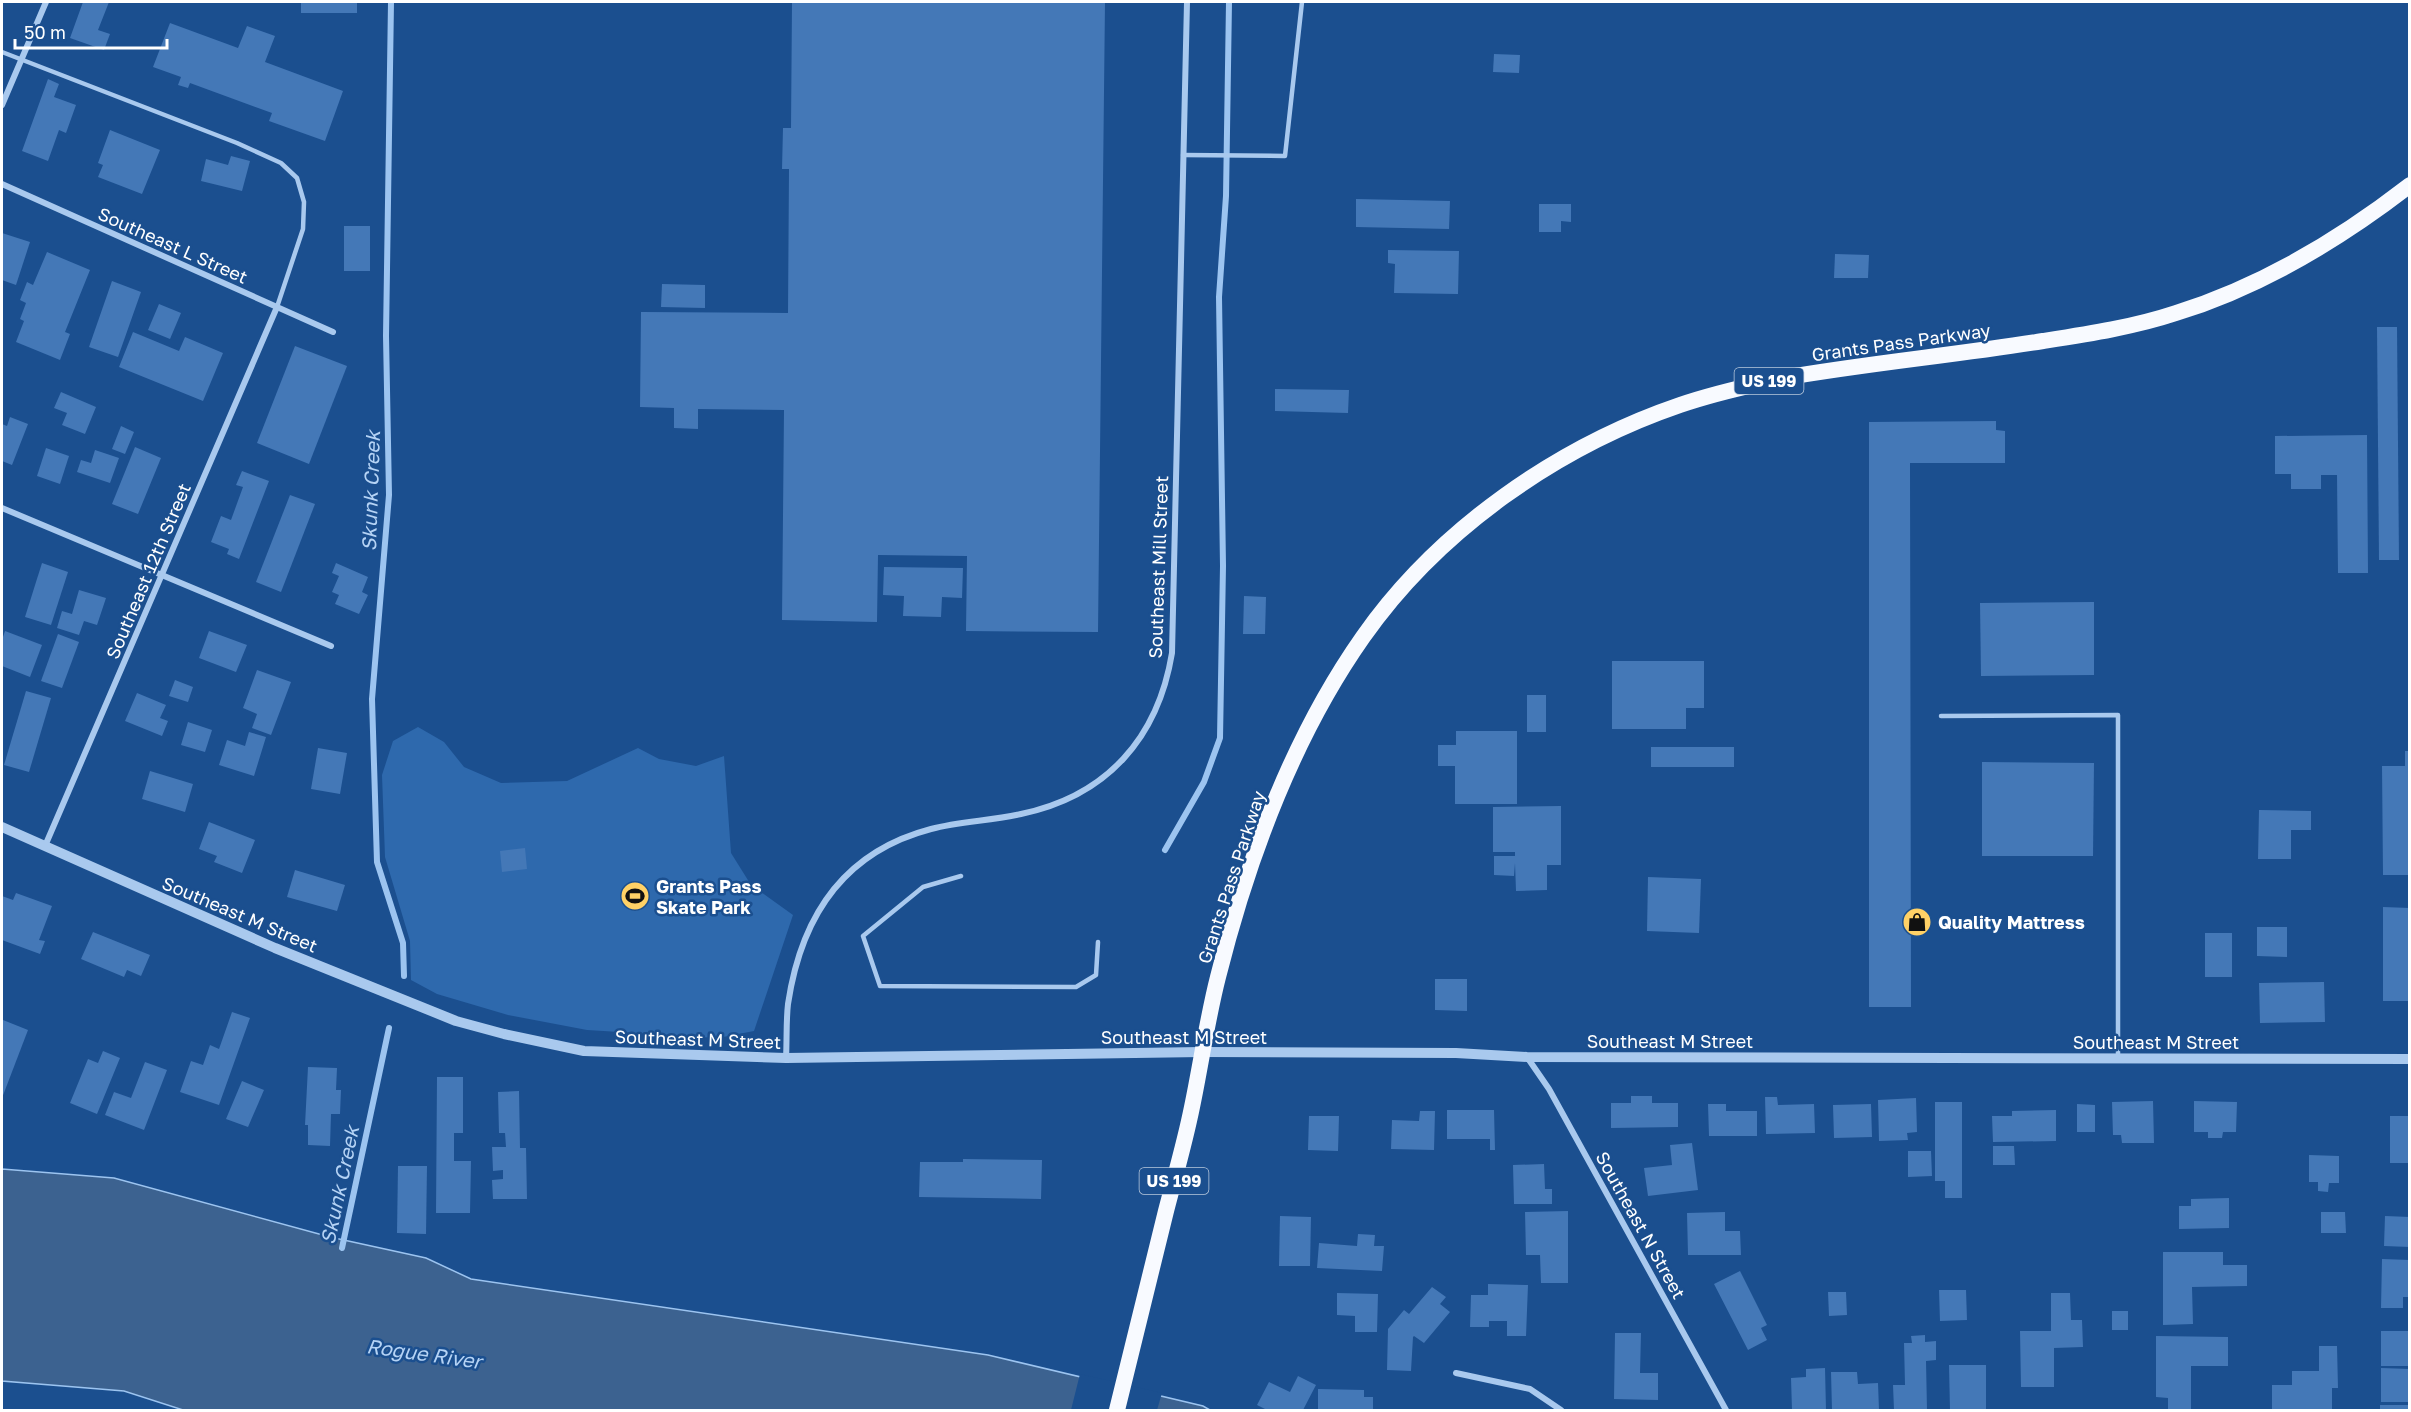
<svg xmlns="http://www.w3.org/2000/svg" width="2411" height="1412" font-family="'Golos Text',sans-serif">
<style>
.green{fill:#2e69ad}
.water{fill:#3c6290;stroke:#9cc4f0;stroke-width:1.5}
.pier{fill:#1b4f8f}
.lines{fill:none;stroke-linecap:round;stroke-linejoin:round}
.stream{stroke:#9cc4f0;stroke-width:6}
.building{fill:#4478b7}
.service{stroke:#a9c9ee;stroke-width:4.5}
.minor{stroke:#a9c9ee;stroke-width:6}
.tertiary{stroke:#a9c9ee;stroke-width:10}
.trunk{stroke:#f8faff;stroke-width:16}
.labels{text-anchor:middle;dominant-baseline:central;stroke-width:5;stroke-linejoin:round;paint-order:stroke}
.shield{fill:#1b4f8f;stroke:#bbcadd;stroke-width:1.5}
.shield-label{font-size:16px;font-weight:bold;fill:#fff}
.street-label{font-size:18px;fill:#fff;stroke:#1b4f8f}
.poi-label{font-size:18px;font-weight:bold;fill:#fff;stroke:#1b4f8f;text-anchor:start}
.water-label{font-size:20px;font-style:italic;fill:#b5d3f5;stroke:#1b4f8f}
</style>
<rect width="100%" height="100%" fill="#1b4f8f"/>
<polygon class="green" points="418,727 444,742 464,767 501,783 567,781 638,748 659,759 696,766 724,756 731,853 751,885 793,915 754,1031 718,1038 587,1030 508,1015 437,994 411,980 410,941 385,857 382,775 393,741"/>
<polygon class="water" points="2,1169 114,1178 330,1237 426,1258 471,1279 988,1355 1203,1406 1210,1410 183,1410 124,1391 2,1381"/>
<polygon class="pier" points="1080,1374 1162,1393 1157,1410 1071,1410"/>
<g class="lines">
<g class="stream">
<polyline points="391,2 386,336 389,495 372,699 377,862 403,943 404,976"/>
<polyline points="1165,850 1204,782 1220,738 1223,566 1219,297 1226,196 1229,2"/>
<polyline points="342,1248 389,1028"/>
</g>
</g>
<g class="building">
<polygon points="83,2 109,2 98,30 110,34 104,50 70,38"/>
<rect x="301" y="2" width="56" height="11"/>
<polygon points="792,2 1105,2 1098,632 966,631 967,556 878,555 877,622 782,620 784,410 698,409 698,429 674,428 674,408 640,407 641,312 788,313 789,169 782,169 783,128 791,128"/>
<polygon points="170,23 238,48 247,26 275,36 265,62 343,91 325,141 269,121 272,113 190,83 188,88 178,85 181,77 153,67"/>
<polygon points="1494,54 1520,55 1519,73 1493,72"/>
<polygon points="48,79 59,84 54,97 76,105 66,133 59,130 48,161 22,151"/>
<polygon points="110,130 160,150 142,194 98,177 103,165 98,163"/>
<polygon points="231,156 250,161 242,191 201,181 206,159 228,165"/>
<polygon points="1356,199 1450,201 1449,229 1356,227"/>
<polygon points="1539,204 1571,204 1571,222 1561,221 1561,232 1539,232"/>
<rect x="344" y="226" width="26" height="45"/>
<polygon points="2,233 30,242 16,285 2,280"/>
<polygon points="1388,250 1459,251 1458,294 1394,293 1395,264 1388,263"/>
<polygon points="47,252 90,270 65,332 70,334 60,360 16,342 24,321 20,319 26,303 20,300 27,282 33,285"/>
<polygon points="1835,254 1869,255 1868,278 1834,278"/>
<polygon points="112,281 141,292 118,357 89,347"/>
<polygon points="662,284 705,285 705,308 661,307"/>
<polygon points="159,304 181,313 170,339 148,330"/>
<polygon points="2377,327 2397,327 2399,560 2379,560"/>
<polygon points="133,332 179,351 185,337 223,353 203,401 119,367"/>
<polygon points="295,346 347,366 309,464 257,443"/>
<polygon points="1275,389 1349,390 1348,413 1275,411"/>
<polygon points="61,392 96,407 85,434 62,425 67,413 54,408"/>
<polygon points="10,417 28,424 12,465 2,461 2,424 7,426"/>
<polygon points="1996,421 1996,430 2005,431 2005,463 1910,463 1911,1007 1869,1007 1869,422"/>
<polygon points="121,426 134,432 125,454 112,449"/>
<polygon points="2367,435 2368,573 2338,573 2337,475 2321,475 2321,489 2291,489 2291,474 2275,474 2275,436"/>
<polygon points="135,447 161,458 138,514 112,504"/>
<polygon points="46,448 69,456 60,484 37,476"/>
<polygon points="95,450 119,458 110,483 77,472 81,460 91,463"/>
<polygon points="242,471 269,481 239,559 227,554 229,549 211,542 221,516 231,520 243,487 236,485"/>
<polygon points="290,495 315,504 281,592 256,582"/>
<polygon points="42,563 68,572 51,625 25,617"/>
<polygon points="336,563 368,577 362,592 368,595 359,614 335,604 339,595 332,592 339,576 332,573"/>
<polygon points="884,567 963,568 962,598 942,597 941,617 903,616 904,596 883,595"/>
<polygon points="79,590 106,598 97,625 84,621 79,635 57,628 62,611 72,614"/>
<polygon points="1244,596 1266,597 1265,634 1243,634"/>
<polygon points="2094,602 2094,675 1981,676 1980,603"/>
<polygon points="5,631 42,645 30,677 2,666 2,640"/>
<polygon points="209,631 247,645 236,672 199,658"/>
<polygon points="58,634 79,642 62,688 41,681"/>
<polygon points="1612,661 1704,661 1704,708 1686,708 1686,729 1612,729"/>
<polygon points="257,670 291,682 271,735 252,728 257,714 243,708"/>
<polygon points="175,680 193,687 188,702 169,696"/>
<polygon points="26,691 51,698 29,772 4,765"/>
<polygon points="137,693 166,705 160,718 168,721 162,736 125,721"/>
<rect x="1527" y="695" width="19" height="37"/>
<polygon points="188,722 212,730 205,752 181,745"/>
<polygon points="1456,731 1517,731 1517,804 1455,804 1455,766 1438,766 1438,745 1456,745"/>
<polygon points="249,732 266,737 254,776 219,765 227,740 245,746"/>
<rect x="1651" y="747" width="83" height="20"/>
<polygon points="318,748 347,753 340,794 311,789"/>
<polygon points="2405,751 2410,751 2410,875 2383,875 2382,766 2405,766"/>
<polygon points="1982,762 2094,763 2093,856 1982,856"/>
<polygon points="150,771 193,784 185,812 142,799"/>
<polygon points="1561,806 1561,865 1547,865 1547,890 1516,891 1515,863 1514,876 1494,875 1494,856 1515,856 1515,852 1493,852 1493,807"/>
<polygon points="2259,810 2311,811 2311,830 2291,830 2291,859 2258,859"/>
<polygon points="209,822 255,840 242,873 214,862 217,856 199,849"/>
<polygon points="525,848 527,869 502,872 500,851"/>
<polygon points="295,870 345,885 337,911 287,897"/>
<polygon points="1648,877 1701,879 1699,933 1647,931"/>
<polygon points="16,893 52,906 39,940 45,941 40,954 2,940 2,896 13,900"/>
<polygon points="2383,907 2410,908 2410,1001 2383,1001"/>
<polygon points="2257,927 2287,927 2287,957 2257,956"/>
<polygon points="93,932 150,955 141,976 127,970 124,977 81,959"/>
<rect x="2205" y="933" width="27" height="44"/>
<polygon points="1435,979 1467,979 1467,1011 1435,1010"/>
<polygon points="2324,982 2325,1022 2260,1023 2259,983"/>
<polygon points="232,1012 250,1018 219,1105 180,1092 191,1061 203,1065 210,1045 219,1049"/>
<polygon points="3,1020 28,1030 2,1098 2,1025"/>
<polygon points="103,1051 120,1058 97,1114 70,1103 88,1059 98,1063"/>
<polygon points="145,1062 167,1070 144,1130 105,1115 114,1092 131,1098"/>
<polygon points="308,1067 337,1068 336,1090 341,1090 340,1114 331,1114 330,1146 308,1145 308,1125 305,1125"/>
<polygon points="437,1077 463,1077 463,1133 454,1133 454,1161 471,1161 470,1213 436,1213"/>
<polygon points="242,1081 264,1090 248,1127 226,1119"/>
<polygon points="519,1091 520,1148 526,1148 527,1199 493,1199 492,1180 503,1179 503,1170 493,1171 492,1147 506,1147 505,1133 499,1133 498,1092"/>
<polygon points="1631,1096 1652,1096 1652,1103 1678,1103 1678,1127 1611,1128 1611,1103 1631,1103"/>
<polygon points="1765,1097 1777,1097 1778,1105 1814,1104 1815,1133 1766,1134"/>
<polygon points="1916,1098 1917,1132 1907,1133 1908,1140 1879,1141 1878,1100"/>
<polygon points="2153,1101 2154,1143 2122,1143 2121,1135 2113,1135 2112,1102"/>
<polygon points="2194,1101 2237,1102 2236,1132 2223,1132 2222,1138 2208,1138 2208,1132 2194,1132"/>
<polygon points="1935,1102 1962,1102 1962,1198 1945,1198 1945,1181 1935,1181"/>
<polygon points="1708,1104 1726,1104 1726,1111 1757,1111 1757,1136 1709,1136"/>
<polygon points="1871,1104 1872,1137 1834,1138 1833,1105"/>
<polygon points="2077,1104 2095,1105 2095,1132 2077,1132"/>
<polygon points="1447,1110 1494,1110 1495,1150 1490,1150 1490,1139 1447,1139"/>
<polygon points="2056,1110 2056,1141 1993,1142 1992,1116 2012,1116 2012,1111"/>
<polygon points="1420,1111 1435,1111 1434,1150 1391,1149 1392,1120 1419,1121"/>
<polygon points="1309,1116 1339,1116 1338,1151 1308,1150"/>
<rect x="2390" y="1116" width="20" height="47"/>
<polygon points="1692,1143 1698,1190 1648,1196 1644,1168 1672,1165 1670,1145"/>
<polygon points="1993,1146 2014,1146 2015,1165 1993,1165"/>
<polygon points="1908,1151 1931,1151 1932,1176 1908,1177"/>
<polygon points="2309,1155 2339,1156 2339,1183 2329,1183 2328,1192 2318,1191 2318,1182 2309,1182"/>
<polygon points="963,1159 1042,1160 1041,1199 919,1197 920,1162 963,1162"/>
<polygon points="1544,1164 1545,1189 1552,1189 1552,1204 1514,1204 1513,1165"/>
<polygon points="398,1166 427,1166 426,1234 397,1233"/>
<polygon points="2229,1198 2229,1228 2179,1229 2179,1206 2191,1206 2191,1199"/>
<polygon points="1568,1211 1568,1283 1541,1283 1540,1255 1526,1255 1525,1212"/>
<polygon points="1725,1212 1725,1231 1740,1231 1741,1255 1688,1255 1687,1213"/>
<polygon points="2321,1212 2345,1212 2346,1233 2321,1233"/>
<polygon points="1280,1216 1311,1217 1310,1266 1279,1266"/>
<polygon points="2385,1216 2410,1217 2410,1247 2384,1246"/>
<polygon points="1358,1234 1375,1235 1374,1246 1384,1246 1382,1271 1317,1268 1319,1243 1357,1246"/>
<polygon points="2163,1252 2223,1252 2223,1265 2247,1265 2247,1286 2192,1287 2193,1324 2163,1325"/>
<polygon points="2382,1259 2410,1260 2410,1297 2403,1297 2403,1308 2381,1308"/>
<polygon points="1740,1271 1767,1325 1761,1328 1767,1340 1748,1350 1714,1284"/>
<polygon points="1488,1284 1528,1285 1526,1336 1507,1336 1507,1321 1489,1321 1489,1327 1470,1327 1471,1295 1488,1295"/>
<polygon points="1432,1287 1446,1297 1440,1304 1450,1312 1424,1343 1414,1336 1413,1337 1411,1371 1387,1370 1388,1329 1404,1310 1409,1314"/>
<polygon points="1939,1290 1966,1290 1967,1320 1940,1321"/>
<polygon points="1828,1292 1846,1292 1847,1315 1829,1316"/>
<polygon points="1337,1293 1378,1294 1377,1332 1355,1332 1355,1316 1337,1315"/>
<polygon points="2051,1293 2070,1293 2071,1320 2082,1320 2083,1347 2054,1348 2054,1387 2021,1387 2020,1331 2051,1331"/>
<rect x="2112" y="1311" width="16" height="19"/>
<rect x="2381" y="1331" width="29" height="35"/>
<polygon points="1615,1333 1641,1333 1640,1373 1658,1373 1658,1400 1614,1399"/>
<polygon points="1925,1335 1925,1342 1936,1341 1936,1360 1926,1361 1927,1410 1894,1410 1893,1385 1905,1385 1904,1343 1912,1343 1911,1336"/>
<polygon points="2156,1336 2228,1337 2228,1366 2191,1366 2191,1410 2168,1410 2168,1398 2156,1397"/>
<polygon points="2319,1346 2337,1346 2338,1388 2332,1388 2332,1410 2272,1410 2272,1385 2292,1385 2292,1371 2319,1371"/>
<polygon points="1949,1365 1986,1365 1986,1410 1950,1410"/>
<polygon points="1825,1368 1826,1410 1792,1410 1791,1378 1806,1377 1806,1369"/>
<polygon points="2381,1368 2410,1369 2410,1402 2381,1402"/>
<polygon points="1831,1372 1857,1372 1858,1384 1878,1383 1879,1410 1832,1410"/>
<polygon points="1298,1376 1316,1385 1303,1410 1267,1410 1257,1405 1269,1382 1290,1392"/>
<polygon points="1318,1389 1364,1390 1364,1397 1373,1397 1373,1410 1318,1410"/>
<rect x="2380" y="1405" width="30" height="5"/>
</g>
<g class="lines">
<g class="service">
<polyline points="2,52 237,143 281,163 297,178 304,202 303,229 277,307"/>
<polyline points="1183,155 1285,156 1302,2"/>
<polyline points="1941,716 2118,715 2118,1059"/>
<polyline points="961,876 923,887 863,936 880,986 1076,987 1096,975 1098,942"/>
</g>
<g class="minor">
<polyline points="2,105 46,2"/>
<polyline points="2,184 333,332"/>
<polyline points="2,508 331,646"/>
<polyline points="45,846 277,307"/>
<polyline points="1527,1057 1549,1089 1726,1410"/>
<path d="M786,1058c1,-18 0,-37 2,-54 13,-87 55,-152 143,-175 30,-8 60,-8 90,-15 86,-18 137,-76 151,-161l15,-651"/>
<polyline points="1456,1373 1530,1389 1561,1410"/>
</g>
<polyline class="tertiary" points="2,827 275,948 456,1021 504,1034 584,1051 786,1058 1202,1052 1456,1053 1527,1057 2410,1059"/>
<path class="trunk" d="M1117,1410c16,-66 33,-133 49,-199 9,-35 19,-69 26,-104 9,-43 15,-87 26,-130 30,-119 74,-239 145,-340 75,-107 194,-190 317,-232 34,-12 68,-19 103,-27 86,-15 174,-23 260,-37 45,-7 91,-14 133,-28 87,-27 163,-73 234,-128"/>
</g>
<defs>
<g id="stadium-disc" transform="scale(1.5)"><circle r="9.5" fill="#ffd166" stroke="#1b4f8f"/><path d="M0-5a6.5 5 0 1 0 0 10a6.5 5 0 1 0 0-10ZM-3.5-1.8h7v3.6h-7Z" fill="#111"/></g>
<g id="shop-disc" transform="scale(1.5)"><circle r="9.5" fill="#ffd166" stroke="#1b4f8f"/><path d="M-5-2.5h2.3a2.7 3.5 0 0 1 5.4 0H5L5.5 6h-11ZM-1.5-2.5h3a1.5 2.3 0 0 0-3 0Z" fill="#111"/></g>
</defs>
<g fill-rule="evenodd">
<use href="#stadium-disc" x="635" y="896"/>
<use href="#shop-disc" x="1917" y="922"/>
</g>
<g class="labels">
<g class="shield">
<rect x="1734.5" y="368" width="69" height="26" rx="4.5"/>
<rect x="1139.5" y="1168" width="69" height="26" rx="4.5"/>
</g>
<g class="shield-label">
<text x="1769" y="381">US 199</text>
<text x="1174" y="1181">US 199</text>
</g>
<g class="street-label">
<text transform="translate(173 245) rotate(24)">Southeast L Street</text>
<text transform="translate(1901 342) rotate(-8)">Grants Pass Parkway</text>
<text transform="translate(1158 567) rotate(-88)">Southeast Mill Street</text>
<text transform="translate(148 571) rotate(-67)">Southeast 12th Street</text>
<text transform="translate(1231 877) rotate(-72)">Grants Pass Parkway</text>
<text transform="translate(240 914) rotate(23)">Southeast M Street</text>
<text x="1184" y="1037">Southeast M Street</text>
<text transform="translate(698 1039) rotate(2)">Southeast M Street</text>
<text x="1670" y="1041">Southeast M Street</text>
<text x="2156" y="1042">Southeast M Street</text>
<text transform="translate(1641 1225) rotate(61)">Southeast N Street</text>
</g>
<g class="poi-label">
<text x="656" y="886">Grants Pass<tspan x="656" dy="21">Skate Park</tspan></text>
<text x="1938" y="922">Quality Mattress</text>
</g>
<g class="water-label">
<text transform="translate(370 491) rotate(-88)">Skunk Creek</text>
<text transform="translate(339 1185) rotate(-78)">Skunk Creek</text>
<text transform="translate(424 1353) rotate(8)">Rogue River</text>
</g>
</g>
<rect width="2411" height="1412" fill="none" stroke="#ffffff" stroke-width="6"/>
<path d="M15 39v9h152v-9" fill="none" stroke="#ffffff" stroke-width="3"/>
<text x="24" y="39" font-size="18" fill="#ffffff" stroke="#1b4f8f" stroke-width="4.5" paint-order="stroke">50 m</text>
</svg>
